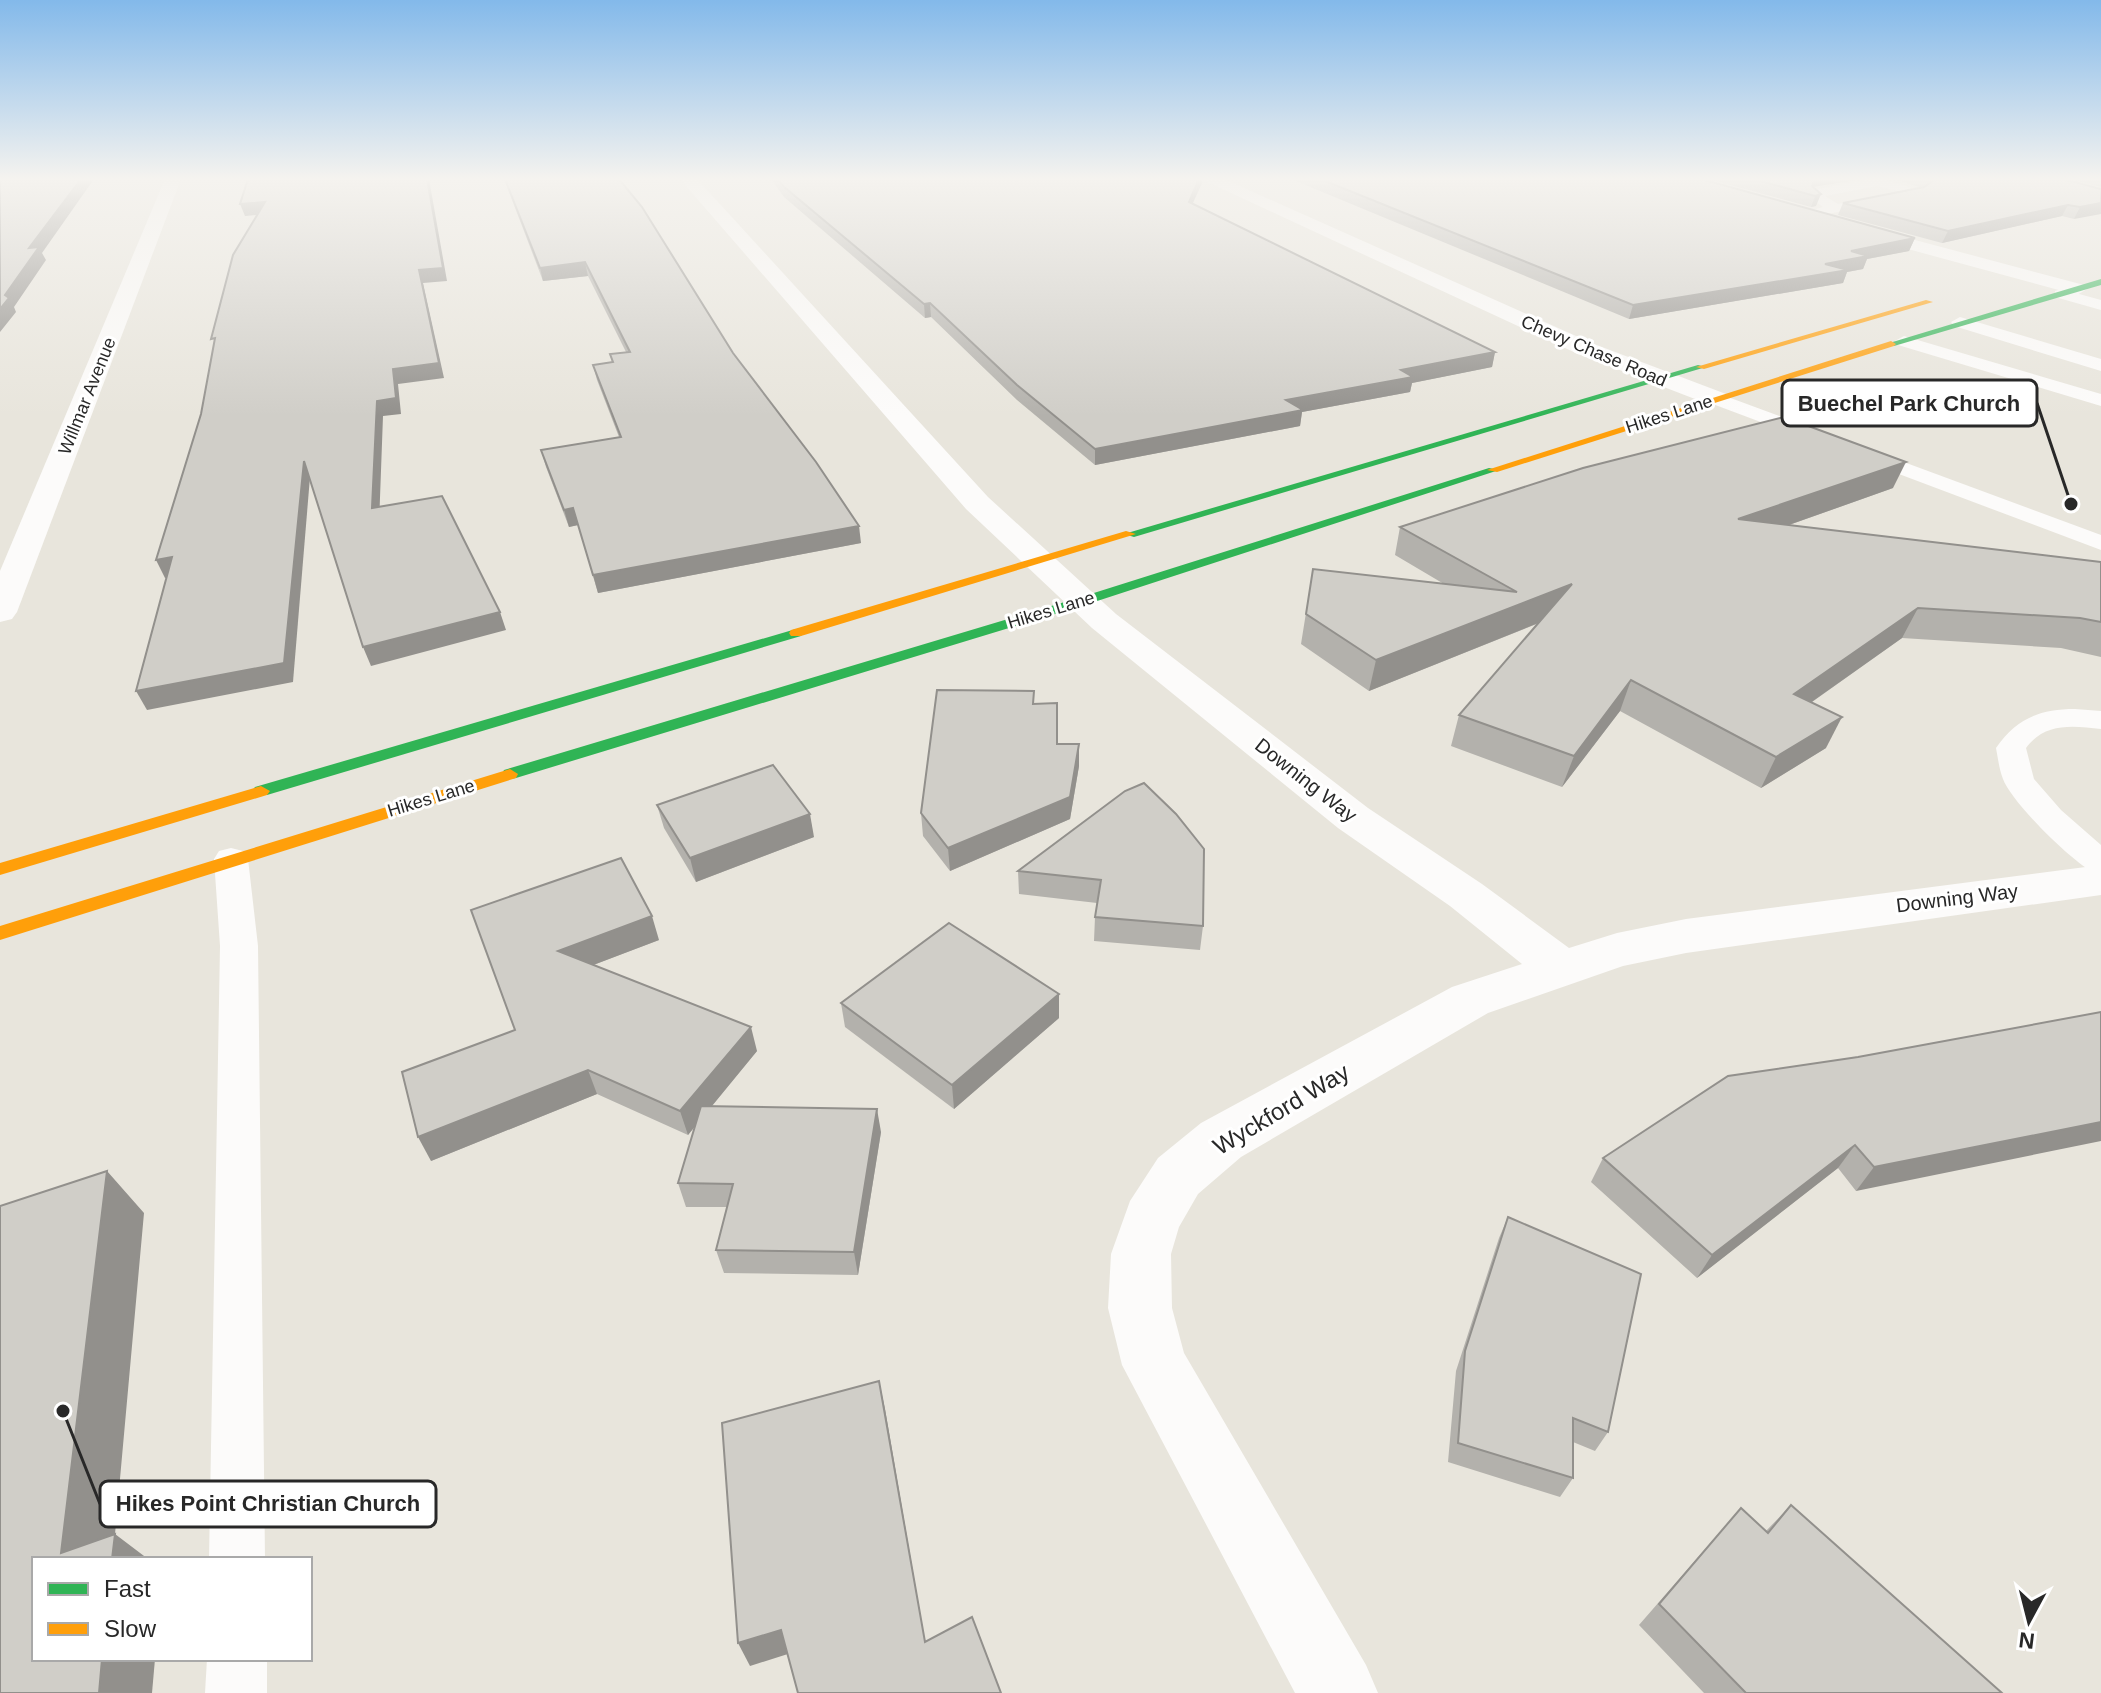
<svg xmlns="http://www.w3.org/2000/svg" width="2101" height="1693" font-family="Helvetica,sans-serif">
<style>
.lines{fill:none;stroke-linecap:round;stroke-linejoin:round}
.lane{fill:#fcfbfa;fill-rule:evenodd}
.street{fill:#fcfbfa;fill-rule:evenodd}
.fast{fill:#30b455;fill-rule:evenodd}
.slow{fill:#ff9f0a;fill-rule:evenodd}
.wall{fill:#b3b1ac}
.shaded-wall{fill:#92908c}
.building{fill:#d0cec8;stroke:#92908c;stroke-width:2}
.labels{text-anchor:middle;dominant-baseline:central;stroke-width:6;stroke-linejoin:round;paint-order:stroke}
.far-street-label{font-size:18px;fill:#282828;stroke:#fff}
.street-label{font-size:20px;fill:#282828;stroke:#fff}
.near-street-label{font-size:24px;fill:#282828;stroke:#fff}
.leader{fill:none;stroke:#282828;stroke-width:3}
.callout-dot{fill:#282828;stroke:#fff;stroke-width:3}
.callout{fill:#fff;stroke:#282828;stroke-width:3}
.callout-label{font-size:22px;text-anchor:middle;font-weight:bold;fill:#282828}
</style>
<rect width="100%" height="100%" fill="#e8e5dc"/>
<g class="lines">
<g class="lane">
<path d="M1870,179h12l43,13 -6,4 -117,23 -7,-4 28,-8 -12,-9 2,-8zM1877,186l24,6 -63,12 -13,-8z"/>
<polygon points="2061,289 2101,300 2101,310 2055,297 2055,291"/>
<polygon points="1960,317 2101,359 2101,371 1954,326 1951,322"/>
<polygon points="1904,336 2101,394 2101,406 1898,345 1895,341"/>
<polygon points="1717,393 2101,535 2101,550 1710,403 1707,399"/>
<path d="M2075,709l26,2v18c-28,-3 -56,-7 -75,19l8,31 27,31 40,35v31c-23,-7 -90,-74 -98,-97 -4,-10 -5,-21 -7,-31 20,-29 43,-39 79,-39z"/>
<polygon points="231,848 243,851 248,859 258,946 265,1559 209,1559 220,946 214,859 219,851"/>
<polygon points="207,1659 267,1659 267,1693 205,1693"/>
</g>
<g class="street">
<polygon points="165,179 181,179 17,612 12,619 0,622 0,571"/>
<polygon points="680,179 697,179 988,497 1116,614 1368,808 1482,884 1569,948 1617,933 1686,919 2101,865 2101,895 1686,953 1623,966 1488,1013 1241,1157 1198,1194 1179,1227 1171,1254 1172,1308 1184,1353 1366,1665 1378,1693 1295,1693 1122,1365 1108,1308 1111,1254 1130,1201 1158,1158 1201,1123 1452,987 1522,964 1450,906 1338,828 1092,628 966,509"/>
<polygon points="1201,179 1224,179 1594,344 1726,394 1730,399 1726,404 1708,404 1578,354"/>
<polygon points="1855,224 2084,285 2087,289 2077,295 1849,233 1846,229 1849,225"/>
</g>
<g class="fast">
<polygon points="2101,279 2101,285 1894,346 1886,344"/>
<polygon points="1698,365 1706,367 1134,537 1124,534"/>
<polygon points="1489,468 1499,470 1088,604 516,778 510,779 502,774 504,770 1078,598"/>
<polygon points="796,629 803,633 801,636 267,795 255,795 252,791 255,787"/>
</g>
<g class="slow">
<polygon points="1926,300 1933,302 1704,369 1696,367"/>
<polygon points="1891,341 1896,344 1894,346 1497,472 1487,470"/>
<polygon points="1126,531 1136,534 801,636 791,636 789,633 791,630"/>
<polygon points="510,769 518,774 516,778 0,940 0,926"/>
<polygon points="261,786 270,791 267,795 0,875 0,863"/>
</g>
</g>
<g class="wall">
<polygon points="504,179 619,179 733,353 861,543 598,593 578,525 569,527 546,467 541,450 619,437 597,380 593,365 612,362 610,354 626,352 588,276 543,281"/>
<polygon points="771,179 1202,179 1202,183 1192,204 1495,352 1492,367 1412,383 1410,392 1302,412 1300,426 1095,465 1017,400 931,317 925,318 784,197"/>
<polygon points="1291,179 1701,179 1915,238 1909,251 1867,259 1863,269 1847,272 1843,283 1629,319"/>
<polygon points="1708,179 1861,179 1813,187 1816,206 1811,207"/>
<polygon points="1894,179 2063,179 2101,189 2074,219 2062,216 1942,243 1838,215 1843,203 1922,188"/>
<polygon points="2070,179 2101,179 2101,187"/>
<polygon points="1893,488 1789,525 2101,562 2101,657 2061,648 1902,638 1812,702 1826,748 1761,788 1620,711 1562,787 1451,746 1459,715 1539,623 1369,691 1301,644 1313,569 1444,584 1395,555 1400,527"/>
<polygon points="1034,703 1057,744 1079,766 1070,819 950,871 923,836 921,813"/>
<polygon points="1125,791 1203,926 1200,950 1094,941 1095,917 1097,903 1019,894 1018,871"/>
<polygon points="657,805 814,837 696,882 664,828"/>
<polygon points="471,910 659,940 593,965 757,1051 712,1106 881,1132 858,1275 724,1273 716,1250 727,1207 686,1207 678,1183 695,1126 688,1135 597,1094 431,1161 515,1030"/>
<polygon points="841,1003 1059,1018 954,1109 845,1027"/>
<polygon points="2101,1012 1856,1191 1838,1168 1697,1278 1591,1182 1603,1158 1858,1057"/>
<polygon points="1508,1217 1608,1432 1595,1451 1573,1442 1573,1478 1560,1497 1448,1462 1456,1371 1499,1238"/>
<polygon points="1791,1505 2002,1693 1704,1693 1639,1625 1741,1508 1766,1531"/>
</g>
<g class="shaded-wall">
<polygon points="81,179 94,179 42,253 46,260 14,307 16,312 0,332 0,309 5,295 29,248"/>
<polygon points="427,179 429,179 447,281 423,283 444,378 398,384 401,414 383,416 379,525 372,508 377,401 393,369 419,270"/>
<polygon points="1199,179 1202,179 1202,183 1188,214 1189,202"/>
<polygon points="1815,179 1861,179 1812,187 1808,197"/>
<polygon points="1821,194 1816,206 1811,207 1815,196"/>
<polygon points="265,202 270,214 245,216 240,204"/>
<polygon points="2101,203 2101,214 2074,219 2080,207"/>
<polygon points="2068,205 2062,216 1942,243 1948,231"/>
<polygon points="1915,238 1909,251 1867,259 1863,269 1847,272 1843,283 1629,319 1633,305 1825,264 1851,251"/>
<polygon points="585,262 588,276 543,281 540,268"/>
<polygon points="930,303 931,317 925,318 924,304"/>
<polygon points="1495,352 1492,367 1412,383 1410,392 1302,412 1300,426 1095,465 1095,449 1401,370"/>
<polygon points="304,461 310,477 293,682 147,710 136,691"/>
<polygon points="1906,462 1893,488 1727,547 1738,519"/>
<polygon points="573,508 578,525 569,527 564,510"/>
<polygon points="859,526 861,543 598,593 593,575"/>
<polygon points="172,557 182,575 165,578 156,560"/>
<polygon points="1572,584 1563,613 1369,691 1376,660"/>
<polygon points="1918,608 1902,638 1779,725 1794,694"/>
<polygon points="500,612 506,630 371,666 363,647"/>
<polygon points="1631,680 1620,711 1562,787 1574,756"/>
<polygon points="1842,717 1826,748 1761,788 1776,757"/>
<polygon points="1079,744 1079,766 1070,819 950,871 948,848"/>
<polygon points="810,814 814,837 696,882 690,858"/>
<polygon points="652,916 659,940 567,975 558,951"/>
<polygon points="1059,994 1059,1018 954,1109 952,1085"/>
<polygon points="751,1027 757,1051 688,1135 680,1111"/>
<polygon points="588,1070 597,1094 431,1161 418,1137"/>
<polygon points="877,1109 881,1132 858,1275 854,1252"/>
<polygon points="2101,1122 2101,1141 1856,1191 1874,1167"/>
<polygon points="1855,1145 1838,1168 1697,1278 1712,1255"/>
<polygon points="107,1171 144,1213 115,1534 148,1559 69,1559 61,1553"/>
<polygon points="879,1381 885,1409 929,1665 925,1642"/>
<polygon points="781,1630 791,1653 750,1666 738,1643"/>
<polygon points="102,1659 155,1659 152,1693 99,1693"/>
</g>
<g class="building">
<polygon points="0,179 81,179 29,248 39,247 5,295 9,298 0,309"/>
<polygon points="248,179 427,179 443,268 419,270 439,363 393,369 396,398 377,401 372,508 442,496 500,612 363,647 304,461 284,663 136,691 172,557 156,560 201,414 215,338 211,339 233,255 265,202 240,204"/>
<polygon points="505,179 619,179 642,207 733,353 816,462 859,526 593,575 573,508 564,510 541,450 621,437 593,365 613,362 610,354 630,352 585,262 540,268"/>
<polygon points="778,179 1199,179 1189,202 1495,352 1401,370 1413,377 1286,400 1303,410 1095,449 1017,385 930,303 924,304 783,186"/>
<polygon points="1320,179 1701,179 1915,238 1851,251 1868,256 1825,264 1848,270 1633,305"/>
<polygon points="1753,179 1815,179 1812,186 1821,194 1815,196"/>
<polygon points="1932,179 2063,179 2101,189 2101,203 2080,207 2068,205 1948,231 1843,203 1924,187 1933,181"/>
<polygon points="1784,417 1906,462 1738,519 2101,562 2101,622 2080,618 1918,608 1794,694 1842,717 1776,757 1631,680 1574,756 1459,715 1572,584 1376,660 1306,614 1313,569 1517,592 1400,527 1583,468"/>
<polygon points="937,690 1034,691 1033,704 1057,703 1057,744 1079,744 1070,797 948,848 921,813"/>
<polygon points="773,765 810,814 690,858 657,805"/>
<polygon points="1144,783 1176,814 1204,849 1203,926 1095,917 1101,880 1018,871 1125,791"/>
<polygon points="621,858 652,916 558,951 751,1027 680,1111 588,1070 418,1137 402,1072 515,1030 471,910"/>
<polygon points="949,923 1059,994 952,1085 841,1003"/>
<polygon points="2101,1012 2101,1122 1874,1167 1855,1145 1712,1255 1603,1158 1728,1076 1858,1057"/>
<polygon points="701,1106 877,1109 854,1252 716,1250 733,1184 678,1183"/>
<polygon points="107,1171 61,1553 115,1534 112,1559 34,1559 34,1659 102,1659 99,1693 0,1693 0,1206"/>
<polygon points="1508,1217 1641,1274 1608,1432 1573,1418 1573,1478 1458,1443 1465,1351"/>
<polygon points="879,1381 925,1642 972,1617 1001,1693 798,1693 781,1630 738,1643 722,1423"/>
<polygon points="1791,1505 2002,1693 1746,1693 1659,1604 1741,1508 1768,1533"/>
</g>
<linearGradient id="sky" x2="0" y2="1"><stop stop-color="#83b9ea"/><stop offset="0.43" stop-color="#f5f3ef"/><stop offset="1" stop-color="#f5f3ef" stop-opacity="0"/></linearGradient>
<rect width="2101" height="416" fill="url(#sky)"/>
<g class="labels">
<g class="far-street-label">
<text transform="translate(1594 351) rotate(23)">Chevy Chase Road</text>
<text transform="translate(87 396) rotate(-68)">Willmar Avenue</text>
<text transform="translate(1669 414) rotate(-18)">Hikes Lane</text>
<text transform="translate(1051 610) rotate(-17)">Hikes Lane</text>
<text transform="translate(431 798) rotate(-17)">Hikes Lane</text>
</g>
<g class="street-label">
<text transform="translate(1306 780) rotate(38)">Downing Way</text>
<text transform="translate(1957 898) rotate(-7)">Downing Way</text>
</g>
<g class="near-street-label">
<text transform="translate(1281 1109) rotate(-31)">Wyckford Way</text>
</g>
</g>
<path class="leader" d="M2071 504L2037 403M63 1411L100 1504"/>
<g class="callout-dot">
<circle cx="2071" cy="504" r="8"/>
<circle cx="63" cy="1411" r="8"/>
</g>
<g class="callout">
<rect x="1782" y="380" width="255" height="46" rx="8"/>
<rect x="100" y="1481" width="336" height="46" rx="8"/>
</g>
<g class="callout-label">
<text x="1909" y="411">Buechel Park Church</text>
<text x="268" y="1511">Hikes Point Christian Church</text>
</g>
<rect x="32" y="1557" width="280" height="104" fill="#ffffff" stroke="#a9a9a9" stroke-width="2"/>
<rect x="48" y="1583" width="40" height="12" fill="#30b455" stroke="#a9a9a9" stroke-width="2"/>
<text x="104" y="1597" font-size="24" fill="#282828">Fast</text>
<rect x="48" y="1623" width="40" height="12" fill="#ff9f0a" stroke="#a9a9a9" stroke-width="2"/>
<text x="104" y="1637" font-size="24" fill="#282828">Slow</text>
<g transform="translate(2029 1621) rotate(187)" stroke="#ffffff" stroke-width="6" paint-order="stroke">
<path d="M0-6L14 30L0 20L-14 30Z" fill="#282828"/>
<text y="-12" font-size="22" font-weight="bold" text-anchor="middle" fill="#282828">N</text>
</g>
</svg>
